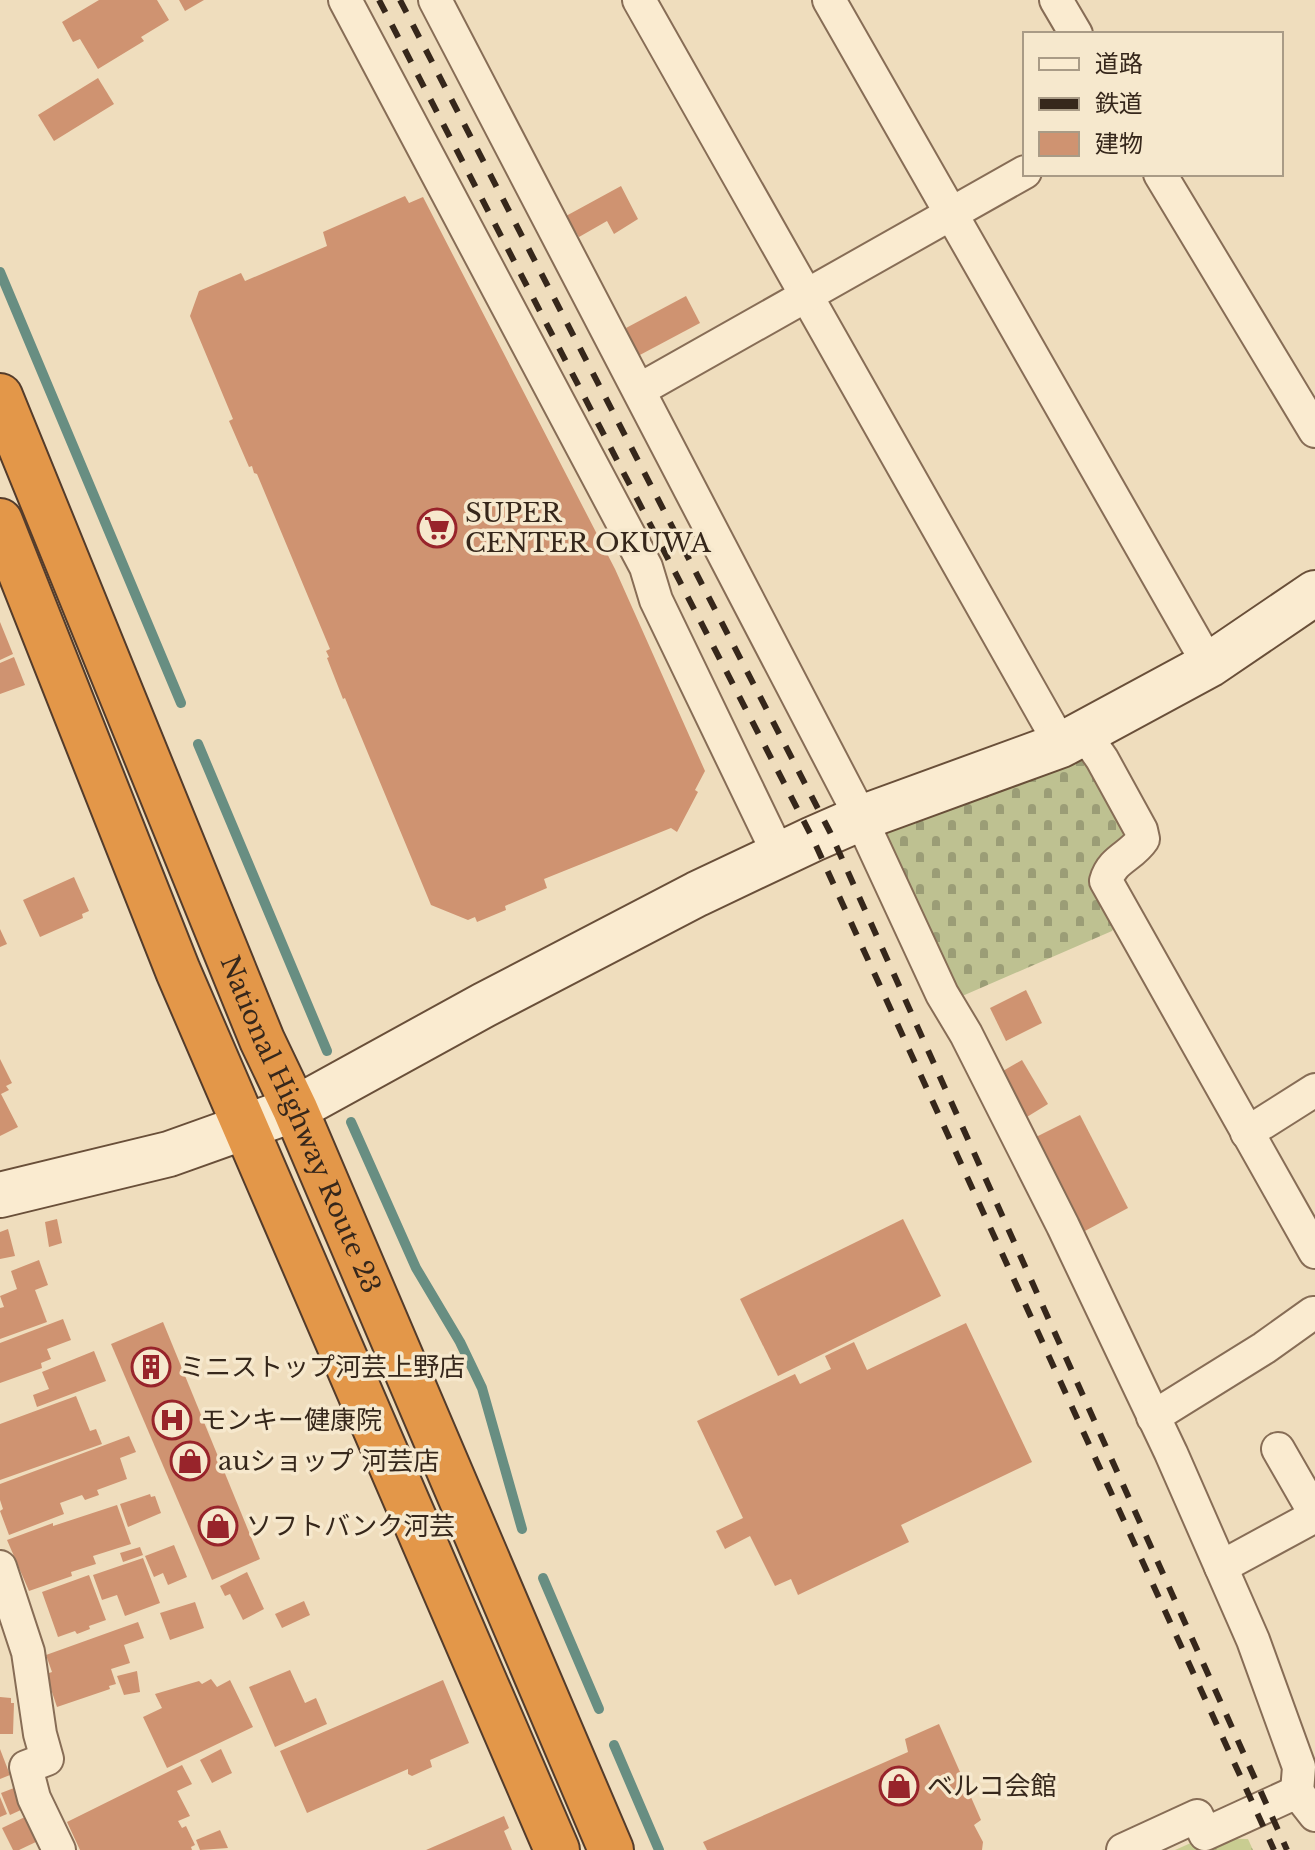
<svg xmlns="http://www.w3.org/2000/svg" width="1315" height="1850" font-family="'Libre Baskerville','Noto Sans JP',serif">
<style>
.grass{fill:url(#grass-tufts)}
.cemetery{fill:url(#cemetery-stones)}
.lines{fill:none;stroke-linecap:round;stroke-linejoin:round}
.stream{stroke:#688e82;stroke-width:10}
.building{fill:#cf9371}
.street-casing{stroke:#876d56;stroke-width:36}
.secondary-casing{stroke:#694f39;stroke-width:48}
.highway-casing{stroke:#543c2b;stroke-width:48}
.street{stroke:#faebd0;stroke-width:32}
.secondary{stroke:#faebd0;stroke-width:44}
.highway{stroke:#e39749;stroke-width:44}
.rail{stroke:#36271b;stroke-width:6;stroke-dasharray:14 14;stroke-linecap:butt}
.labels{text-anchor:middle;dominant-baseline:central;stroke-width:7;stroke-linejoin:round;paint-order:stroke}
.poi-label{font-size:26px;fill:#36271b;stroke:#f6e8cd;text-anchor:start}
.street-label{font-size:26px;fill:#36271b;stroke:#f6e8cd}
</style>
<defs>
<pattern id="grass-tufts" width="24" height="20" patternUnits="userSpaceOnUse" patternTransform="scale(2)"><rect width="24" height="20" fill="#c9cd91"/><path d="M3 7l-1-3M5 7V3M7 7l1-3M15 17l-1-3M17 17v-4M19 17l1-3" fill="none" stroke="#adb07c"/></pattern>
<pattern id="cemetery-stones" width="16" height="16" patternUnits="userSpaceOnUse" patternTransform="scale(2)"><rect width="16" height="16" fill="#bec191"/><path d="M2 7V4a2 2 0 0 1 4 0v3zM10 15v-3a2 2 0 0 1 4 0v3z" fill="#9b9d76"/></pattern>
</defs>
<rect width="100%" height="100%" fill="#efddbd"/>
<polygon class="grass" points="1202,1838 1248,1839 1253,1850 1175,1850"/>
<path class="cemetery" d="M1081,758l15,7 33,67c-12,24 -29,22 -40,44l28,46 -5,9 -152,66 -75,-157 5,-11z"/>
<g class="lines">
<g class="stream">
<polyline points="0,272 181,703"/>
<polyline points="198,744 327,1051"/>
<polyline points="351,1122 416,1268 460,1342 482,1388 522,1529"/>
<polyline points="543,1578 599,1709"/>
<polyline points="614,1745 659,1850"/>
</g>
</g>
<g class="building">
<polygon points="99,0 157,0 169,20 141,37 144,41 98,69 80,39 73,42 62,22"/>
<polygon points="179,0 204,0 185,11"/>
<polygon points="98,78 114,104 54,141 38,115"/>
<polygon points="621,186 638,219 614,234 607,221 579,237 566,216"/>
<polygon points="405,196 409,203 423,197 615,569 705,771 695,790 698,792 677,832 671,828 544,879 547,888 505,906 506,910 477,922 475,917 468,920 431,905 345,698 343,699 327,658 329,657 326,651 330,649 257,474 254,473 252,466 249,467 229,421 233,419 190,316 199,291 241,273 245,281 327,246 323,232"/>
<polygon points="686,296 700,323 638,356 626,328"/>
<polygon points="0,622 13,654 0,660"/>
<polygon points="14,657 25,685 0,694 0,663"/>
<polygon points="74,877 89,911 82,914 83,918 40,937 23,900"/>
<polygon points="0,929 7,944 0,947"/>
<polygon points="1026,990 1042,1023 1006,1041 990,1008"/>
<polygon points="0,1059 12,1083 6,1086 9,1090 1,1094 18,1127 0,1136"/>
<polygon points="1022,1060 1048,1104 1022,1120 996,1075"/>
<polygon points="1080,1115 1128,1208 1083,1232 1034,1138"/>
<polygon points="57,1219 62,1243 49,1247 45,1222"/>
<polygon points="903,1219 941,1296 778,1376 740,1299"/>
<polygon points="8,1229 15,1256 0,1259 0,1232"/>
<polygon points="39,1260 48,1285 35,1290 47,1322 0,1339 0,1308 4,1307 0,1296 17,1289 11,1271"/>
<polygon points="63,1319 71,1340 47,1349 51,1359 41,1363 42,1368 0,1383 0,1343"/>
<polygon points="163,1322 260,1559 212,1580 111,1344"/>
<polygon points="966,1323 1032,1462 901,1525 909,1542 798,1595 791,1579 775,1586 750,1536 725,1549 716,1531 743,1518 697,1421 795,1374 800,1384 831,1369 825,1356 854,1342 867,1370"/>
<polygon points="94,1351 106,1381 37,1407 33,1395 49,1389 42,1372"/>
<polygon points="76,1396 90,1431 96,1429 102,1444 0,1480 0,1424"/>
<polygon points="129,1436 136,1452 120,1458 127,1479 97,1490 99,1495 85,1500 82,1495 60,1503 64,1514 9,1535 0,1511 3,1509 0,1500 0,1484"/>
<polygon points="150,1494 151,1497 155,1496 161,1513 128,1527 120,1504"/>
<polygon points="117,1505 131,1544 93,1556 96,1564 71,1572 72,1576 29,1591 7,1540 53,1523 53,1526"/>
<polygon points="174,1545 187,1577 168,1585 163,1573 154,1577 145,1556"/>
<polygon points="140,1547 143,1555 123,1562 120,1553"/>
<polygon points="143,1558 160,1603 125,1616 117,1595 102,1600 93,1575"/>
<polygon points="247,1572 264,1609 243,1620 230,1594 225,1596 220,1586"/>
<polygon points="89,1575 106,1620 89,1626 90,1629 77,1634 75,1631 58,1637 42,1592"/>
<polygon points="304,1601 310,1615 282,1628 275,1614"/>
<polygon points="195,1602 204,1628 170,1640 160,1613"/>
<polygon points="138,1622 144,1638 124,1645 130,1663 111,1669 116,1684 109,1686 110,1689 57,1707 46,1674 52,1672 46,1655"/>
<polygon points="290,1670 305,1703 316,1698 327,1724 275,1747 249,1687"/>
<polygon points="137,1671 140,1692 124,1695 117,1676"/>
<polygon points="211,1679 217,1687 230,1680 253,1727 167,1768 143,1717 162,1708 155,1694 199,1681 202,1684"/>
<polygon points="443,1680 469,1743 430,1760 432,1767 412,1776 408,1774 408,1769 307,1813 280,1751"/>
<polygon points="0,1697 11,1698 11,1703 14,1703 13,1734 0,1734"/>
<polygon points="939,1724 981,1820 974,1825 983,1842 982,1850 707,1850 703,1842 908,1752 905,1739"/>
<polygon points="0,1749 10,1775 0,1779"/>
<polygon points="221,1749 232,1773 212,1783 200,1760"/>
<polygon points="182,1765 192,1784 177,1791 190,1816 178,1821 182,1828 186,1826 195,1845 191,1847 192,1850 80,1850 67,1822"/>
<polygon points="14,1788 23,1809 10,1815 1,1793"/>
<polygon points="0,1797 7,1814 0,1817"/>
<polygon points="27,1816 38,1841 19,1850 13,1850 2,1828"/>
<polygon points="504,1816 509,1828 504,1831 512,1850 426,1850"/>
<polygon points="220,1830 228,1848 200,1850 196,1840"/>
</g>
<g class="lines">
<g class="street-casing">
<g id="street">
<polyline points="345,0 646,567 656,600 779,855"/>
<polyline points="435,0 853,802 942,994 966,1034 1063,1226 1171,1453 1253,1640 1299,1767 1297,1792"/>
<polyline points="639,0 1061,745"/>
<polyline points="829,0 1209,665"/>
<polyline points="1056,0 1076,34"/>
<polyline points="1160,174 1315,431"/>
<polyline points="639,390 1025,172"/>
<path d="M1084,733l18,26 39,71 2,9c-12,18 -31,20 -37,42l209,371"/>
<polyline points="1247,1133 1315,1090"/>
<polyline points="1153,1417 1264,1348 1313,1313"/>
<polyline points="1278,1449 1309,1503 1313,1517"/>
<polyline points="0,1567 28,1652 40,1734 47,1759 26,1767 34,1798 59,1850"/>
<polyline points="1221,1567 1315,1516"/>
<polyline points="1123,1850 1197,1816 1205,1834 1297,1792 1315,1815"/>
</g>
</g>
<g class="secondary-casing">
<polyline id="secondary" points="0,1195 169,1154 295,1109 484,1005 697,894 813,839 861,818 1061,745 1209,665 1315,593"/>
</g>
<g class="highway-casing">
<g id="highway">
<path id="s1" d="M0,396l262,644 33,69 316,741"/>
<polyline points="0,521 178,971 557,1850"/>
</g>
</g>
<use href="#street" class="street"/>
<use href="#secondary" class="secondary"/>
<use href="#highway" class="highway"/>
<g class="rail">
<polyline points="379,0 813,839 1274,1850"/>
<polyline points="400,0 830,832 1287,1850"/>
</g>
</g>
<defs>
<g id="supermarket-ring" transform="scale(2)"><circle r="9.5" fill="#f6e8cd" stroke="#98242b" stroke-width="1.5"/><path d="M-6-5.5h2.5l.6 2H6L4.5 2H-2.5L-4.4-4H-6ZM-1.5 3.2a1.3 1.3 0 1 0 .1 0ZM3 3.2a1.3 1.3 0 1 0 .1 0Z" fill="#98242b"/></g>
<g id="building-ring" transform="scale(2)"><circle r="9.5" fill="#f6e8cd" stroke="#98242b" stroke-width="1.5"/><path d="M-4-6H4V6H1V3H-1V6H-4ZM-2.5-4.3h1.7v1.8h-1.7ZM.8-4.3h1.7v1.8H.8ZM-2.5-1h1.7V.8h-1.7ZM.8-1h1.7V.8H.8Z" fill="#98242b"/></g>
<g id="hospital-ring" transform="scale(2)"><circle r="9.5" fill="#f6e8cd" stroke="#98242b" stroke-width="1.5"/><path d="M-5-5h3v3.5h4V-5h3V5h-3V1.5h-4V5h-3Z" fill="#98242b"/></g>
<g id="shop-ring" transform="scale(2)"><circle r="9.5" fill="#f6e8cd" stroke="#98242b" stroke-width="1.5"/><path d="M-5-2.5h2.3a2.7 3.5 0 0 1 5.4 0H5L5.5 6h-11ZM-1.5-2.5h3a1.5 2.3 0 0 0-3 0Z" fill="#98242b"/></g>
</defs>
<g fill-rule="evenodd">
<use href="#supermarket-ring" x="437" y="528"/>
<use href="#building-ring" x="151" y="1367"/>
<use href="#hospital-ring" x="172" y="1420"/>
<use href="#shop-ring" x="190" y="1461"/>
<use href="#shop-ring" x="218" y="1526"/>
<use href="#shop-ring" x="899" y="1786"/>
</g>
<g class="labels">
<g class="poi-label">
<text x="465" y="513">SUPER<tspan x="465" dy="30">CENTER OKUWA</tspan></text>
<text x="179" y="1367">ミニストップ河芸上野店</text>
<text x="200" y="1420">モンキー健康院</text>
<text x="218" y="1461">auショップ 河芸店</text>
<text x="246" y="1526">ソフトバンク河芸</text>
<text x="927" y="1786">ベルコ会館</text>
</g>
<g class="street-label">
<text stroke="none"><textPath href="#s1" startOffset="788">National Highway Route 23</textPath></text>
</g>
</g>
<rect x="1023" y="32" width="260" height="144" fill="#f6e8cd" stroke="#a99b86" stroke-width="2"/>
<rect x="1039" y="58" width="40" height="12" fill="#faebd0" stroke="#a99b86" stroke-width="2"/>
<text x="1095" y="72" font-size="24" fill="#36271b">道路</text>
<rect x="1039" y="98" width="40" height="12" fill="#36271b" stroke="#a99b86" stroke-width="2"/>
<text x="1095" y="112" font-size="24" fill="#36271b">鉄道</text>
<rect x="1039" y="132" width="40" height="24" fill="#cf9371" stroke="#a99b86" stroke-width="2"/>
<text x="1095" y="152" font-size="24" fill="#36271b">建物</text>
</svg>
